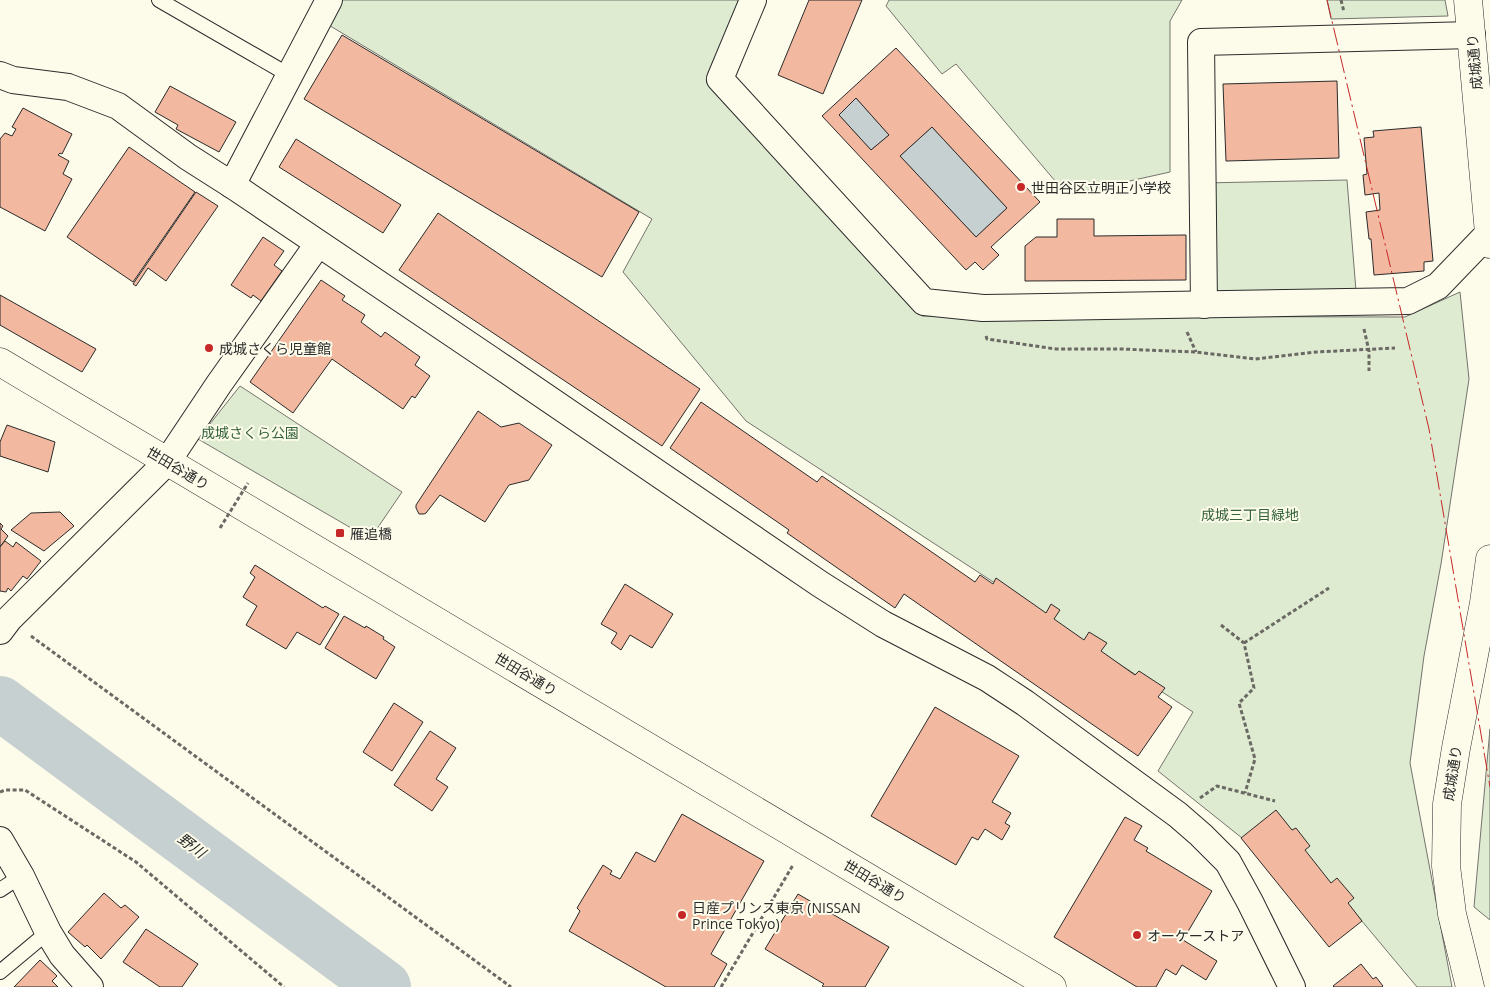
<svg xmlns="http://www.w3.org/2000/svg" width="1490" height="987" font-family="'Open Sans','Noto Sans JP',sans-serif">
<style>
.green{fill:#deebd1;stroke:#74746e}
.water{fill:#c7d0d0;stroke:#74746e}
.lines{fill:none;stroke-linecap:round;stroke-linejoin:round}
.river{stroke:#c7d0d0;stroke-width:54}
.building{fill:#f2b8a0;stroke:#2b2b2b;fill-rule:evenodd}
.lane-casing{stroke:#2b2b2b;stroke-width:16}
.street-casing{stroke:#2b2b2b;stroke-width:28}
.secondary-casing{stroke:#2b2b2b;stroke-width:29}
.primary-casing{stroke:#2b2b2b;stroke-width:29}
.path{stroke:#6a6964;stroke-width:3;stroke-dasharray:4 2.5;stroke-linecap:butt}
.lane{stroke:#fdfbea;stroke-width:14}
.street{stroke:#fdfbea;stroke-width:26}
.secondary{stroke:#fdfbea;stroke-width:28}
.primary{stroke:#fdfbea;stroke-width:28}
.path-bridge{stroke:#6a6964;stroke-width:3;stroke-dasharray:4 2.5;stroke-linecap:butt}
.power{stroke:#c62828;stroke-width:1;stroke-dasharray:18 4 2.5 4;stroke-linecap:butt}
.poi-dot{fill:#c62828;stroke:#fdfbea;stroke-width:2}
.labels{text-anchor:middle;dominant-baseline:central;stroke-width:4;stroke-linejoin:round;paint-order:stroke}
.street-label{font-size:14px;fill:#2b2b2b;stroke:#fdfbea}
.poi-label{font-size:14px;fill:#2b2b2b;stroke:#fdfbea;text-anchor:start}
.park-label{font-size:14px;fill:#34623c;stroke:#fdfbea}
.water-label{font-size:15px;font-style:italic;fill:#2b2b2b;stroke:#fdfbea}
</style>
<rect width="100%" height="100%" fill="#fdfbea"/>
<g class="green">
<polygon points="339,0 739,0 709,77 922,316 1405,317 1460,292 1469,379 1441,564 1424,656 1410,763 1452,987 1417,987 1280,823 1247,842 1158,771 1193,712 746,421 623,272 652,219 327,24"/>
<polygon points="889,0 1182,0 1170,21 1170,172 1067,195 956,64 942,74 886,6"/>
<polygon points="1327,0 1445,0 1448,16 1331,19"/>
<polygon points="1347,180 1357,303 1204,305 1203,183"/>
<polygon points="240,386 402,492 370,539 198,439"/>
<polygon points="1490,729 1490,920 1474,907"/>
</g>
<g class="water">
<polygon points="856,98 889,135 871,150 839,115"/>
<polygon points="932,127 1007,208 976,237 900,156"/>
</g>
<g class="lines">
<polyline class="river" points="0,703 384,987"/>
</g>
<g class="building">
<polygon points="809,0 862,0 823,94 778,75"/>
<polygon points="342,35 639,212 602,277 304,99"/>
<path d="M896,48l144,154 -49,45 8,8 -16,15 -8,-8 -9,8 -144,-154zM856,98l33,37 -18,15 -32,-35zM932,127l75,81 -31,29 -76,-81z"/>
<polygon points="1337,81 1339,158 1226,161 1223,84"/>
<polygon points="170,86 236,122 219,152 176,129 178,125 155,112"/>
<polygon points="23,108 72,134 62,154 60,153 58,155 69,161 63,174 72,179 45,231 0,207 0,139 5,133 12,136 16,129 12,127"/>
<polygon points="1421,127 1433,261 1424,262 1424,271 1374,275 1371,239 1369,239 1366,212 1380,210 1379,193 1365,195 1363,175 1367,174 1364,138 1374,137 1373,131"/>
<polygon points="296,139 401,205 383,233 279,167"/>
<polygon points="129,147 195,192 133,282 67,237"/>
<polygon points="196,192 218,206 166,281 148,268 136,286 133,284"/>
<polygon points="438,213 700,389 662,446 399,270"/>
<polygon points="1057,219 1094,219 1094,236 1186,235 1186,280 1025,281 1025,246 1036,237 1057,237"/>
<polygon points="263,237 284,251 274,265 282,271 261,301 253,295 251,298 231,285"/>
<polygon points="321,280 345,296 342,300 365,315 361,322 381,337 385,332 420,357 415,365 430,376 415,398 412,396 403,409 332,359 293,413 250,382"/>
<polygon points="0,295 96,349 82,372 0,325"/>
<polygon points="701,402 817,482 822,476 975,582 980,575 993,584 996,578 1046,613 1051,604 1060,610 1054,619 1084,640 1089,632 1107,643 1101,651 1135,675 1139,671 1165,688 1158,697 1172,707 1138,756 904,594 895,608 787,533 789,530 670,448"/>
<polygon points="478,411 501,427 519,423 552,445 529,480 509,485 485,522 440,495 426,513 424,514 419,514 416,508 416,505"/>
<polygon points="7,425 55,442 48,472 0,456 0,442"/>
<polygon points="60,512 74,526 44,551 11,530 31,513"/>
<polygon points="0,523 3,526 1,529 8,536 0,547"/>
<polygon points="5,541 13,547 16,542 41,561 27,579 23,576 11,591 8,588 6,592 0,591 0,547"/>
<polygon points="255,565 323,608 325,606 339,614 320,645 297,632 286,649 246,625 257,606 243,597 255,577 250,573"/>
<polygon points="625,584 673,614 652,648 630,635 621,650 611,643 617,633 601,624"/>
<polygon points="344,616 365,628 366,626 384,637 383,639 395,647 376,679 325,648"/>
<polygon points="394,703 423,722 392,771 363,752"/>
<polygon points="935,707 1019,756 992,802 1011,813 1005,823 1010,826 1002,840 985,829 978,840 972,837 956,865 871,816"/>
<polygon points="430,731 456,748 436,779 448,787 432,811 394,785"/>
<polygon points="1276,810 1292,830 1296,828 1310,846 1305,850 1331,883 1337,878 1354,898 1348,903 1362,921 1329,947 1241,838"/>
<polygon points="682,814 764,861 711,954 727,964 714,987 666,987 569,931 580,911 577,908 603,865 612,871 610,874 620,879 636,852 655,862"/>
<polygon points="1125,817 1142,826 1134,840 1148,848 1146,851 1212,891 1183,940 1217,961 1206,980 1182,965 1176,975 1166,969 1156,987 1137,987 1054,937"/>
<polygon points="104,893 121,908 125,905 139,917 101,959 87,945 85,947 68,932"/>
<polygon points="798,894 889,947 865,987 824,987 822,986 824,984 765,949"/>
<polygon points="146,929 198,964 182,987 160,987 123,962"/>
<polygon points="40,960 57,976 52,981 58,987 14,987"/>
<polygon points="1361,964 1373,979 1376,977 1383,986 1382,987 1334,987 1333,986"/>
</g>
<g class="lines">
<g class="lane-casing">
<g id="lane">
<polyline points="159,0 289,75"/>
<polyline points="0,890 21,876"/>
<polyline points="0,972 48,932"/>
</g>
</g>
<g class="street-casing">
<g id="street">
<polyline points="753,0 720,79 924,302 983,308 1408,301 1438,286 1489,233"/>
<polyline points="0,75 13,80 68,87 118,106 188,157 232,185 490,359 820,584 883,624 987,678 1025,703 1178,815 1201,835 1228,862 1250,902 1292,987"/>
<polyline points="232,185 329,0"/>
<polyline points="1204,305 1201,42 1472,35"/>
<polyline points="0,631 9,619 167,462 219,384 318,244"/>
<polyline points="0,840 21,876 48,932 62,955 90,987"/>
</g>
</g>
<g class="secondary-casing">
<g id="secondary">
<polyline points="1468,0 1490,244"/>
<polyline points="1470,987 1452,914 1446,866 1447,804 1456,748 1484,603 1490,559"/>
</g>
</g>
<g class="primary-casing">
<polyline id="primary" points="0,362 1052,987"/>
</g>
<g class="path">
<polyline points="1341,0 1344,12"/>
<polyline points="1364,329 1369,351 1369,371"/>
<polyline points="1187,332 1196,352"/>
<polyline points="986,336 987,339 1056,349 1121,349 1196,352 1255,359 1316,352 1395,348"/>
<polyline points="1221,625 1244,643 1254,688 1239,703 1255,759 1245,793"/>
<polyline points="31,636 511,987"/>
<polyline points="1244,643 1329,588"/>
<polyline points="0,792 5,790 25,790 136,862 284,987"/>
<polyline points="1200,798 1217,786 1275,801"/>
<polyline points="721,987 793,865"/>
</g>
<use href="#lane" class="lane"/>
<use href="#street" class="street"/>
<use href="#secondary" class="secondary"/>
<use href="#primary" class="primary"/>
<polyline class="path-bridge" points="220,528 248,483"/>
<polyline class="power" points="1327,0 1429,429 1490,787"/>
</g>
<g class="poi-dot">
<circle cx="1021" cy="187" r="5"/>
<circle cx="209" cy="348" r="5"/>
<rect x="335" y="528" width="10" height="10" rx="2.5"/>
<circle cx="682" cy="915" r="5"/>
<circle cx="1137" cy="935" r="5"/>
</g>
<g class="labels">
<g class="street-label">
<text transform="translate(1474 62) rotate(-95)">成城通り</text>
<text transform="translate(178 468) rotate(31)">世田谷通り</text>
<text transform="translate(526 674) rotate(31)">世田谷通り</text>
<text transform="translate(1452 773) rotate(-81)">成城通り</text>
<text transform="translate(875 881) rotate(31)">世田谷通り</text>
</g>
<g class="poi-label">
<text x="1031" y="187">世田谷区立明正小学校</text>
<text x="219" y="348">成城さくら児童館</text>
<text x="350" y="533">雁追橋</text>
<text x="692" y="907">日産プリンス東京 (NISSAN<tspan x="692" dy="16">Prince Tokyo)</tspan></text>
<text x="1147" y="935">オーケーストア</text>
</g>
<g class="park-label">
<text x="250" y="432">成城さくら公園</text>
<text x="1250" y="514">成城三丁目緑地</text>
</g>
<g class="water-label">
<text transform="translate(192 845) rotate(37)">野川</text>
</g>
</g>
</svg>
